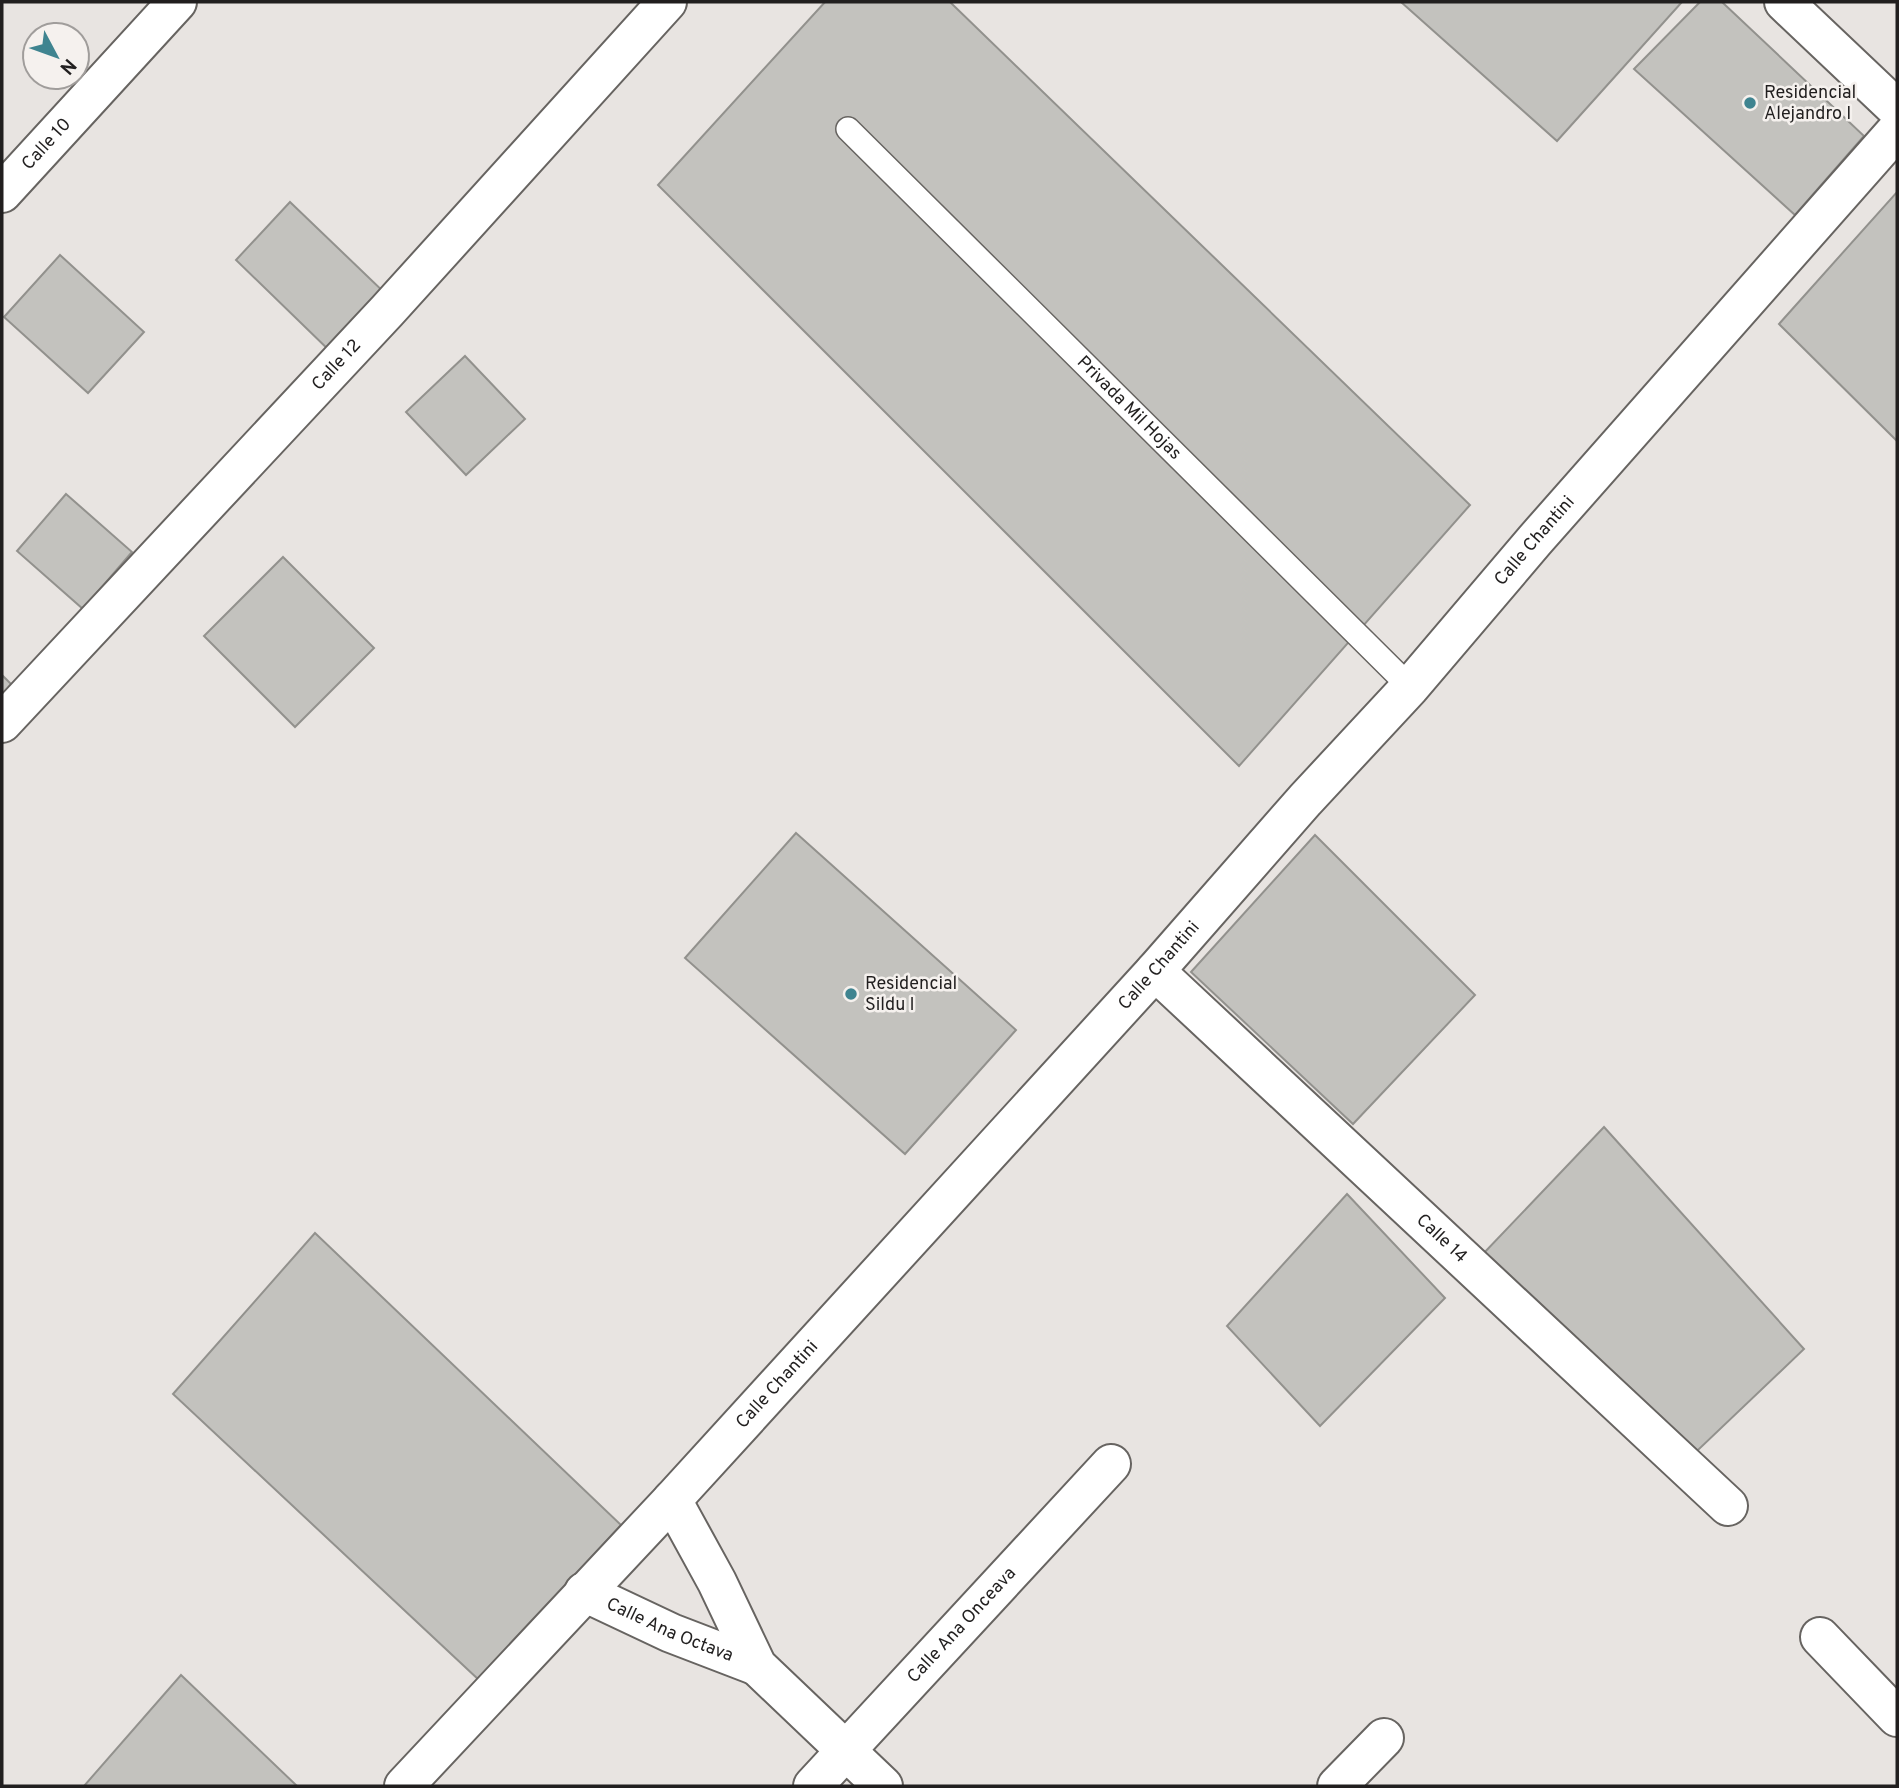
<svg xmlns="http://www.w3.org/2000/svg" width="1899" height="1788" font-family="Overpass,sans-serif">
<style>
.building{fill:#c3c2be;stroke:#92918d;stroke-width:2}
.lines{fill:none;stroke-linecap:round;stroke-linejoin:round}
.service-casing{stroke:#676461;stroke-width:26}
.minor-casing{stroke:#676461;stroke-width:42}
.tertiary-casing{stroke:#676461;stroke-width:42}
.service{stroke:#fff;stroke-width:23}
.minor{stroke:#fff;stroke-width:38}
.tertiary{stroke:#fff;stroke-width:38}
.poi-dot{fill:#3f8490;stroke:#f5f1ee;stroke-width:2.5}
.labels{text-anchor:middle;dominant-baseline:central;stroke-width:5;stroke-linejoin:round;paint-order:stroke}
.poi-label{font-size:18px;fill:#211f1f;stroke:#f5f1ee;text-anchor:start}
.street-label{font-size:18px;fill:#211f1f;stroke:#f5f1ee}
</style>
<rect width="100%" height="100%" fill="#e8e4e1"/>
<g class="building">
<polygon points="825,2 950,2 1470,505 1239,766 658,185"/>
<polygon points="1401,2 1682,2 1557,141"/>
<polygon points="1700,2 1722,2 1864,136 1795,215 1634,69"/>
<polygon points="1897,192 1897,441 1779,324"/>
<polygon points="290,202 389,297 334,355 236,260"/>
<polygon points="60,255 144,332 88,393 4,317"/>
<polygon points="465,356 525,419 466,475 406,412"/>
<polygon points="66,494 132,552 83,609 17,551"/>
<polygon points="283,557 374,648 295,727 204,636"/>
<polygon points="2,675 13,686 2,697"/>
<polygon points="796,833 1016,1030 905,1154 685,958"/>
<polygon points="1315,835 1475,995 1353,1124 1191,972"/>
<polygon points="1604,1127 1804,1349 1697,1451 1482,1255"/>
<polygon points="1347,1194 1445,1298 1320,1426 1227,1326"/>
<polygon points="315,1233 621,1525 479,1680 173,1394"/>
<polygon points="181,1675 297,1786 84,1786"/>
</g>
<g class="lines">
<g class="service-casing">
<g id="service">
<path id="s1" d="M848,129l562,558"/>
</g>
</g>
<g class="minor-casing">
<g id="minor">
<polyline points="1784,2 1897,109"/>
<path id="s2" d="M2,193l175,-191"/>
<path id="s3" d="M2,723l385,-412 280,-309"/>
<path id="s4" d="M1155,971l573,535"/>
<polyline points="672,1500 717,1582 757,1666 883,1786"/>
<path id="s5" d="M584,1592l87,41 86,33"/>
<polyline points="1820,1637 1897,1717"/>
<path id="s6" d="M813,1786l298,-322"/>
<polyline points="1337,1786 1384,1738"/>
</g>
</g>
<g class="tertiary-casing">
<g id="tertiary">
<path id="s7" d="M404,1786l268,-286 483,-529 150,-171 105,-113 125,-147 362,-410"/>
</g>
</g>
<use href="#service" class="service"/>
<use href="#minor" class="minor"/>
<use href="#tertiary" class="tertiary"/>
</g>
<g class="poi-dot">
<circle cx="1750" cy="103" r="7"/>
<circle cx="851" cy="994" r="7"/>
</g>
<g class="labels">
<g class="poi-label">
<text x="1764" y="93">Residencial<tspan x="1764" dy="21">Alejandro I</tspan></text>
<text x="865" y="984">Residencial<tspan x="865" dy="21">Sildu I</tspan></text>
</g>
<g class="street-label">
<text stroke="none"><textPath href="#s2" startOffset="66">Calle 10</textPath></text>
<text stroke="none"><textPath href="#s3" startOffset="490">Calle 12</textPath></text>
<text stroke="none"><textPath href="#s1" startOffset="396">Privada Mil Hojas</textPath></text>
<text stroke="none"><textPath href="#s7" startOffset="1682">Calle Chantini</textPath></text>
<text stroke="none"><textPath href="#s7" startOffset="1115">Calle Chantini</textPath></text>
<text stroke="none"><textPath href="#s4" startOffset="392">Calle 14</textPath></text>
<text stroke="none"><textPath href="#s7" startOffset="548">Calle Chantini</textPath></text>
<text stroke="none"><textPath href="#s6" startOffset="219">Calle Ana Onceava</textPath></text>
<text stroke="none"><textPath href="#s5" startOffset="94">Calle Ana Octava</textPath></text>
</g>
</g>
<rect width="1899" height="1788" fill="none" stroke="#211f1f" stroke-width="7"/>
<g transform="translate(56 56) rotate(131)"><circle r="33" fill="#f5f1ee" stroke="#a09d9b" stroke-width="2"/>
<path d="M0-5L12 26L0 18L-12 26Z" fill="#3f8490"/>
<text y="-10" font-size="19" font-weight="bold" text-anchor="middle" fill="#211f1f">N</text>
</g>
</svg>
